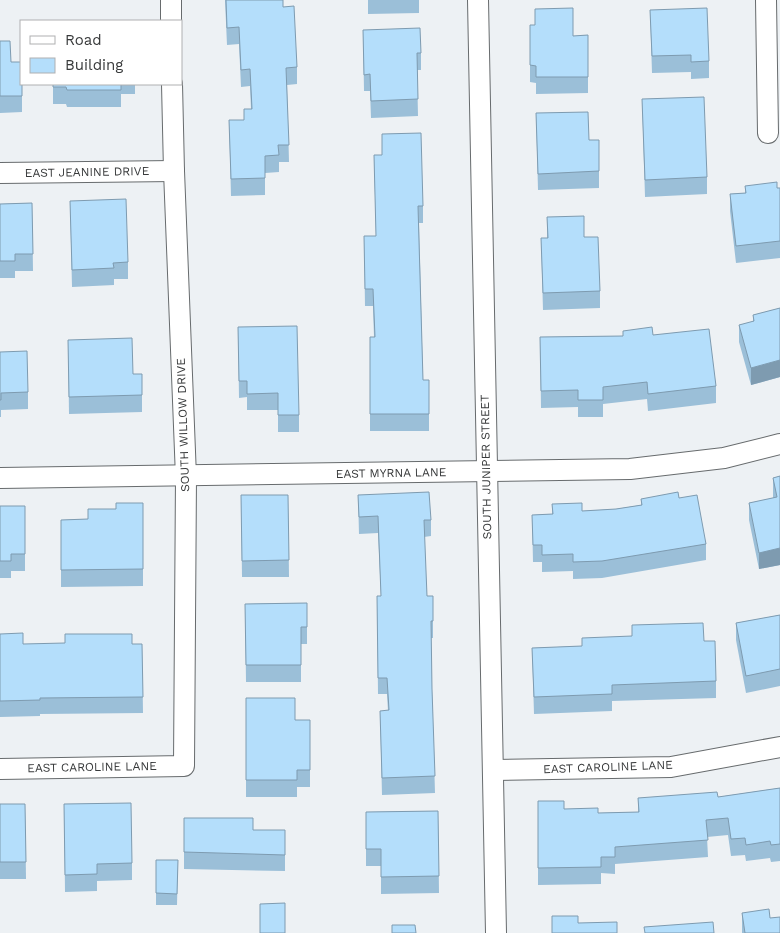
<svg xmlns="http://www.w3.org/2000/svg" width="780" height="933" font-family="'Work Sans',sans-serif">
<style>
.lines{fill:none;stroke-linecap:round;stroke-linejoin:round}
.street-casing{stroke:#676b6d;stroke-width:22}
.street{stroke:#fff;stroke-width:20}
.wall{fill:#9bbfd8}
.shaded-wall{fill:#7e9bb0}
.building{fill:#b4defb;stroke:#7e9bb0}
.labels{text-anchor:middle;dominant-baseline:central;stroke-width:4.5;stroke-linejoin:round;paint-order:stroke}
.street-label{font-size:12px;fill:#383a3b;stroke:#fff}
</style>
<rect width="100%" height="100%" fill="#edf1f4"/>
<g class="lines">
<g class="street-casing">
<g id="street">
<polyline points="171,0 171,21"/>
<polyline points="478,0 496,933"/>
<polyline points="766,0 768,133"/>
<polyline points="0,173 174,171"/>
<polyline points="0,478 630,469 724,458 780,444"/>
<polyline points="0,769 184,766 186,477 174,171 172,84"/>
<polyline points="493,770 671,767 780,747"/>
</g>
</g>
<use href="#street" class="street"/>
</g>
<g class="wall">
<polygon points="225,0 283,0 283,7 297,67 297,84 287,85 289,162 279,162 279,172 265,173 265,195 231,196 229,120 244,120 251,109 250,86 241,87 239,44 227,45"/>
<polygon points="368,0 419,0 419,13 368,14"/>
<polygon points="650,10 709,61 709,78 691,79 691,72 652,73"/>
<polygon points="530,25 573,36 588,35 588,93 536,94 536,83 530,82"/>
<polygon points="363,30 421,53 421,70 417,70 418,116 371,118 370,91 364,91"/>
<polygon points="0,41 22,84 22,112 0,113"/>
<polygon points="53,84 135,84 135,94 121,94 121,107 67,107 66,104 53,104"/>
<polygon points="642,99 707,177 707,194 645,197"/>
<polygon points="536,113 589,140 599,171 599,188 538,190"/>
<polygon points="374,155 423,206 423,223 419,223 423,380 429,380 429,431 370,431 370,337 374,337 373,306 365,306 364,236 376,236"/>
<polygon points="745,186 780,188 780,258 736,263 730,211 730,194 745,193"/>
<polygon points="70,201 128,262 128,279 114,279 114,285 72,287"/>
<polygon points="32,203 33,271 15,271 15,278 0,278 0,204"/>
<polygon points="547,217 600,291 600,308 543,310 541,238 547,238"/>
<polygon points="780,308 780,377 751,385 739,342 739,325 753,322 753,315"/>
<polygon points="238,327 299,415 299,432 278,432 278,410 247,410 247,397 239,398"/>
<polygon points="623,331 653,335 716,386 716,403 648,411 647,399 603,404 603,417 578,417 578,407 541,408 540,337 623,336"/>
<polygon points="68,340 133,374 142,395 142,412 69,414"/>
<polygon points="0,352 28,392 28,409 1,410 1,417 0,417"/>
<polygon points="780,476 780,565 759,569 749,520 749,503 773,498 773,478"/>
<polygon points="241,495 288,495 289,577 242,577"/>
<polygon points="358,495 431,520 431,536 424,537 427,596 433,596 433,638 431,638 432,689 435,793 382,795 380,711 388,711 387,694 378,694 377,596 381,596 378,533 359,534"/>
<polygon points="679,498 706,544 706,560 602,578 573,579 573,571 542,572 542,562 533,562 532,515 552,514 552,504 582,511 616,509 641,505 641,499"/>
<polygon points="143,503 143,586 61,587 61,520 88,519 116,509"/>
<polygon points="0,506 25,506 25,571 11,571 11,578 0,578"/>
<polygon points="307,603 307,644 301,644 301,682 246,682 245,604"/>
<polygon points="780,615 780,686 746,693 736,640 736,623"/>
<polygon points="632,625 704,641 716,681 716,698 612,701 612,711 534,714 532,648 582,646 632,636"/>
<polygon points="0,634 23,644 142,644 143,713 40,714 40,716 0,717"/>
<polygon points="246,698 295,720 310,720 310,787 297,787 297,797 246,797"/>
<polygon points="780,788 780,861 771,862 770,858 746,861 745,855 731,856 728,835 707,837 708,857 615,864 615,874 601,873 601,884 538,885 538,801 564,809 598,813 638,812 638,798 718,797"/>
<polygon points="0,804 25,804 26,879 0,879"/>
<polygon points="64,804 132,863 132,880 97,881 97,891 65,892"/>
<polygon points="438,811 439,893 381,894 381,866 366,866 366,812"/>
<polygon points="184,818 253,830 285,830 285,871 184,869"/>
<polygon points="156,860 178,860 177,905 156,905"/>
<polygon points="742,913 770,918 780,933 742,933"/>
</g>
<g class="shaded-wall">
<polygon points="780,360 780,377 751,385 751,368"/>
<polygon points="780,548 780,565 759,569 759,553"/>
</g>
<g class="building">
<polygon points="226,0 283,0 283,7 294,6 297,67 286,68 289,145 278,145 279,155 265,156 265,178 231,179 229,120 244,120 244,109 252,109 250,69 241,70 239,27 227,28"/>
<polygon points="573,8 573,36 588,35 588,77 536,77 536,66 530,65 530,25 535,25 535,9"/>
<polygon points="707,8 709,61 691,62 691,55 652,56 650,10"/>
<polygon points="420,28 421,53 417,53 418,99 371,101 370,74 364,75 363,30"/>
<polygon points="0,41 10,41 11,62 21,62 21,84 22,84 22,96 0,96"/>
<polygon points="53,84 121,84 121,90 67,90 66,87 53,87"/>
<polygon points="704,97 707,177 645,180 642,99"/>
<polygon points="588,112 589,140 599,140 599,171 538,174 536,113"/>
<polygon points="421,133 423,206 418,206 423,380 429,380 429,414 370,414 370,337 375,337 373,289 365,289 364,236 376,236 374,155 382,155 382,134"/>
<polygon points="777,182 777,188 780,188 780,241 736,246 730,194 746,193 745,186"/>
<polygon points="126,199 128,262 113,263 114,268 72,270 70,201"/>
<polygon points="32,203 33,254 15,254 15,261 0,261 0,204"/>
<polygon points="584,216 584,237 598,237 600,291 543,293 541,238 548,238 547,217"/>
<polygon points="780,308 780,360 751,368 739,325 754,321 753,315"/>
<polygon points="297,326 299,415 278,415 278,393 247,394 247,381 239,381 238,327"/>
<polygon points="652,327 653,335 709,329 716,386 648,394 647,382 603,387 603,400 578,400 578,390 541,391 540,337 623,336 623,331"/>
<polygon points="132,338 133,374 142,374 142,395 69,397 68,340"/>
<polygon points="27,351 28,392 1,393 1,400 0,400 0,352"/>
<polygon points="780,476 780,548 759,553 749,503 777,497 773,478"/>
<polygon points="429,492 431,520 424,520 427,596 433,596 433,621 431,621 432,689 435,776 382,778 380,711 389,710 387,678 378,678 377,596 381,596 378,516 359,517 358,495"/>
<polygon points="678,492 679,498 697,495 706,544 602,561 573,562 573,554 542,555 542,545 533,545 532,515 553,514 552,504 582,503 582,511 616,509 642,505 641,499"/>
<polygon points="241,495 288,495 289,560 242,561"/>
<polygon points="116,503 143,503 143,569 61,570 61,520 88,519 88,509 116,509"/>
<polygon points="0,506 25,506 25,554 11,554 11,561 0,561"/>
<polygon points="307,603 307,627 301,627 301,665 246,665 245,604"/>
<polygon points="780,615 780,669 746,676 736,623"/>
<polygon points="703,623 704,641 715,641 716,681 612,685 612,694 534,697 532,648 582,646 582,638 632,636 632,625"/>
<polygon points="23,633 23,644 65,643 65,634 132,634 132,644 142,644 143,697 40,698 40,700 0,701 0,634"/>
<polygon points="246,698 295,698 295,720 310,720 310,770 297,770 297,780 246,780"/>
<polygon points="780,788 780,844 771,845 770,841 746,845 745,838 731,839 728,818 706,820 708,840 615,847 615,857 601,857 601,867 538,868 538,801 564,801 564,809 598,808 598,813 639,812 638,798 717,792 718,797"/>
<polygon points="131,803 132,863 97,864 97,874 65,875 64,804"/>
<polygon points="0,804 25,804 26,862 0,862"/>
<polygon points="438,811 439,876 381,877 381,849 366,849 366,812"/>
<polygon points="184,818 253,818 253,830 285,830 285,855 184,852"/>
<polygon points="156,860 178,860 177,894 156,893"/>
<polygon points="285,903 285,933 260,933 260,904"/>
<polygon points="769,909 770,918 780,917 780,933 745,933 742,913"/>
<polygon points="552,916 578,916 578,923 617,922 617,933 552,933"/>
<polygon points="713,922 714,933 645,933 644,927"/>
<polygon points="392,925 415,925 416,933 392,933"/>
</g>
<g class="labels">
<g class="street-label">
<text transform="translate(87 172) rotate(-1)">EAST JEANINE DRIVE</text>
<text transform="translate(183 425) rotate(-92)">SOUTH WILLOW DRIVE</text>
<text transform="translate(486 467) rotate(-91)">SOUTH JUNIPER STREET</text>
<text transform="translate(391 473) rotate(-1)">EAST MYRNA LANE</text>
<text transform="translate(92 767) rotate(-1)">EAST CAROLINE LANE</text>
<text transform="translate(608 767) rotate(-2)">EAST CAROLINE LANE</text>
</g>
</g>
<rect x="20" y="20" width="162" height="65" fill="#ffffff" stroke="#afb0b1"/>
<rect x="30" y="36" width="25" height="8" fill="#ffffff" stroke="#afb0b1"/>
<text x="65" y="45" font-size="15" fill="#383a3b">Road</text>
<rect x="30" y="58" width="25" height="15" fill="#b4defb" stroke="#afb0b1"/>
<text x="65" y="70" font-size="15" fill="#383a3b">Building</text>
</svg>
